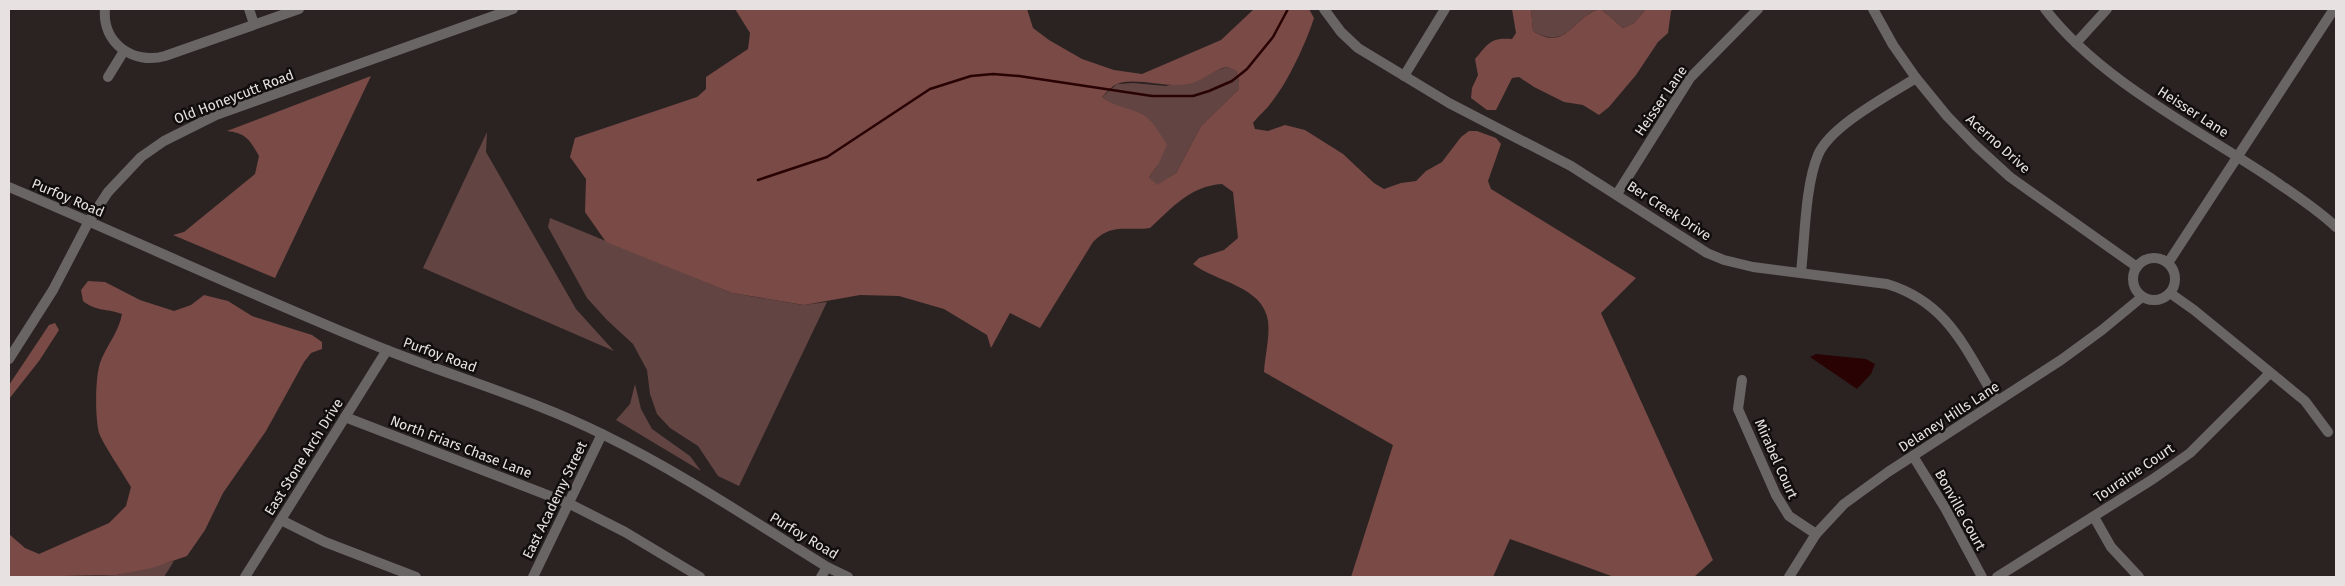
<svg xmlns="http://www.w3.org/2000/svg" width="2345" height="586" font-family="'Fira Sans',sans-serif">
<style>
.green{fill:#624442}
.forest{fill:#794a46;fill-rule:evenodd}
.water{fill:#290304}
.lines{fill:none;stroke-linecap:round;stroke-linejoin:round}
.stream{stroke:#290304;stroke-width:2.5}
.minor{stroke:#696564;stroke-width:10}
.labels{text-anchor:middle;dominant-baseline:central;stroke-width:5;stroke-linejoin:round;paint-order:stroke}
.street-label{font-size:14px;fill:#e7e2e1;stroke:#110d0d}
</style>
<rect width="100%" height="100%" fill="#2b2322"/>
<g class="green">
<path d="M1531,9h115l-12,14 -11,5 -22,-19c-29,6 -32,43 -68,22z"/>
<polygon points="1227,67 1236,71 1239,81 1239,89 1201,126 1176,173 1157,186 1149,177 1158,165 1142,114 1115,106 1102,97 1117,84 1133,83 1166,86"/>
<polygon points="487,132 486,152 576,309 614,351 423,268"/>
<polygon points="550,218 732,293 803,305 827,302 739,486 718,476 698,446 670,428 657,414 650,394 647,370 633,344 607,320 587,298 548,227"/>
<polygon points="635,384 641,409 652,429 690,456 701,471 616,420 630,404"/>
<polygon points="174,561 164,577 76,577 116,575"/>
</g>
<g class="forest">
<path d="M735,9h292l6,19 16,12 33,19 32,11 28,4 79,-34 33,-31h55l5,9c-8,25 -26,64 -43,85 -5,7 -12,12 -18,20l2,6 13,2 17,-6 20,5 38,24 31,29 10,6 17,-6 15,-2 10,-10 16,-9 19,-25 8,-6h8l19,7 5,6 -13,37 3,8 145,89 -35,35 112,247 -19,17h-80l-104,-38 -17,38h-142l42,-132 -129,-73c1,-16 6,-35 4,-51 -5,-35 -52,-39 -75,-57l6,-6 25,-8 14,-12 -5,-46 -11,-8c-32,2 -50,24 -72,44 -24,3 -39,-5 -57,14l-53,86 -30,-15 -19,35 -4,-13 -43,-26 -45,-13 -39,-1 -56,10 -72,-12 -126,-51 -21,-30 1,-33 -16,-22 5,-19 122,-41 9,-8v-12l42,-28 2,-16zM1227,67l9,4 3,10v8l-38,37 -25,47 -19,12 -8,-8 9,-12 9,-20c-7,-11 -13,-24 -25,-31 -14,-7 -26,-6 -40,-17 4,-4 10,-11 15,-13 20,-8 54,7 78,-2 12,-4 19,-13 32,-15z"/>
<path d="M1512,9h19l2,22c35,22 39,-16 68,-22l22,19 11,-5 12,-14h28l-3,2 -3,22 -10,9 -22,33 -27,32 -10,8 -16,-10 -19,-3 -30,-15 -15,-10 -7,1 -16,32h-9l-16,-12 1,-10 6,-13 -3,-16c13,-15 15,-22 37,-20l4,-6z"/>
<path d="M371,76l-96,202 -102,-43 11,-3 71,-58 4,-18c-9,-16 -13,-23 -32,-25z"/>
<path d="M88,281l17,1 35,18 34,11 17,-6 13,-10 24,6 24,15 60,19 10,7v7l-11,4 -7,9 -38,69 -43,62 -18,37 -18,26 -35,12 -36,7 -107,2v-43l16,14 14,6 70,-31 17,-17 5,-19c-7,-12 -28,-43 -32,-54 -4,-16 -4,-54 1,-70 6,-17 19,-31 22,-49 -16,-6 -25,-2 -39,-13l-2,-11z"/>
<polygon points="55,323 59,330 39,361 9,399 9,385 49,325"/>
</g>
<polygon class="water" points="1816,354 1866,359 1875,364 1871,374 1857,389 1810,357"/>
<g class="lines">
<polyline class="stream" points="758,180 827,157 930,89 971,76 993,74 1019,76 1152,96 1193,96 1209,91 1232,81 1247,69 1273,37 1288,9"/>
<g class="minor">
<path d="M105,9c-3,34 28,56 60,47l134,-47"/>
<polyline points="249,9 254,24"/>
<path d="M1324,9l17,23 17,16 91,55 122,63 136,87 17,7 29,7 134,17c62,19 78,65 110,117"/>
<polyline points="1873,9 1893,45 1916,78 1947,116 1976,146 2010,177 2137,267"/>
<path d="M2045,9c55,71 149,118 224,168 23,16 47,31 67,50"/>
<polyline points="2076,43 2107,9"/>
<polyline points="1404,76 1445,9"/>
<polyline points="108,77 124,51"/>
<path d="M9,187c125,53 249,111 375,162 73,29 150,51 220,86 78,38 150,87 223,132l21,10"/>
<polyline points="1617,194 1690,78 1758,9"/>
<circle cx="2154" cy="279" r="21"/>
<polyline points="2168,263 2334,9"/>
<path d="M1801,272c4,-34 4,-86 17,-117 12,-29 71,-60 98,-77"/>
<polyline points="2170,293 2194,310 2305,401 2328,432"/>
<polyline points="9,359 53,290 89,221 108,192 141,157 164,141 216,115 513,9"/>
<polyline points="1742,380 1738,409 1776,495 1789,516 1816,534"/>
<polyline points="345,417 568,503 625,532 700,577"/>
<polyline points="1913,456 1945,508 1982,577"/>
<polyline points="2094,517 2111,547 2139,577"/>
<polyline points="281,520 325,542 416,577"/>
<polyline points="245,577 387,350"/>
<polyline points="533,577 602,434"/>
<polyline points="821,577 827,567"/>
<polyline points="1789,577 1816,534 1844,504 1888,472 2061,360 2102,330 2142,297"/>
<polyline points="1997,577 2153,479 2190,453 2270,373"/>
</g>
</g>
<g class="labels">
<g class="street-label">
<text transform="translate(234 97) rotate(-21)">Old Honeycutt Road</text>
<text transform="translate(1661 101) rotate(-56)">Heisser Lane</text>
<text transform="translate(2193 112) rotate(33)">Heisser Lane</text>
<text transform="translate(1998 144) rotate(42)">Acerno Drive</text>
<text transform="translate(68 198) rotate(23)">Purfoy Road</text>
<text transform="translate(1669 211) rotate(33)">Ber Creek Drive</text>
<text transform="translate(440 355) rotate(20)">Purfoy Road</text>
<text transform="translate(1949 417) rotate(-33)">Delaney Hills Lane</text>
<text transform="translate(461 447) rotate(21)">North Friars Chase Lane</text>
<text transform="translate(304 457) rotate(-58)">East Stone Arch Drive</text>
<text transform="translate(1776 459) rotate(66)">Mirabel Court</text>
<text transform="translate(2134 473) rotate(-34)">Touraine Court</text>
<text transform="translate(555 500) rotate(-64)">East Academy Street</text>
<text transform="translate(1960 510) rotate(61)">Bonville Court</text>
<text transform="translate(804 536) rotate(31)">Purfoy Road</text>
</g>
</g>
<rect width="2345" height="586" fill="none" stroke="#e7e2e1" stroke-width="20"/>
</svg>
